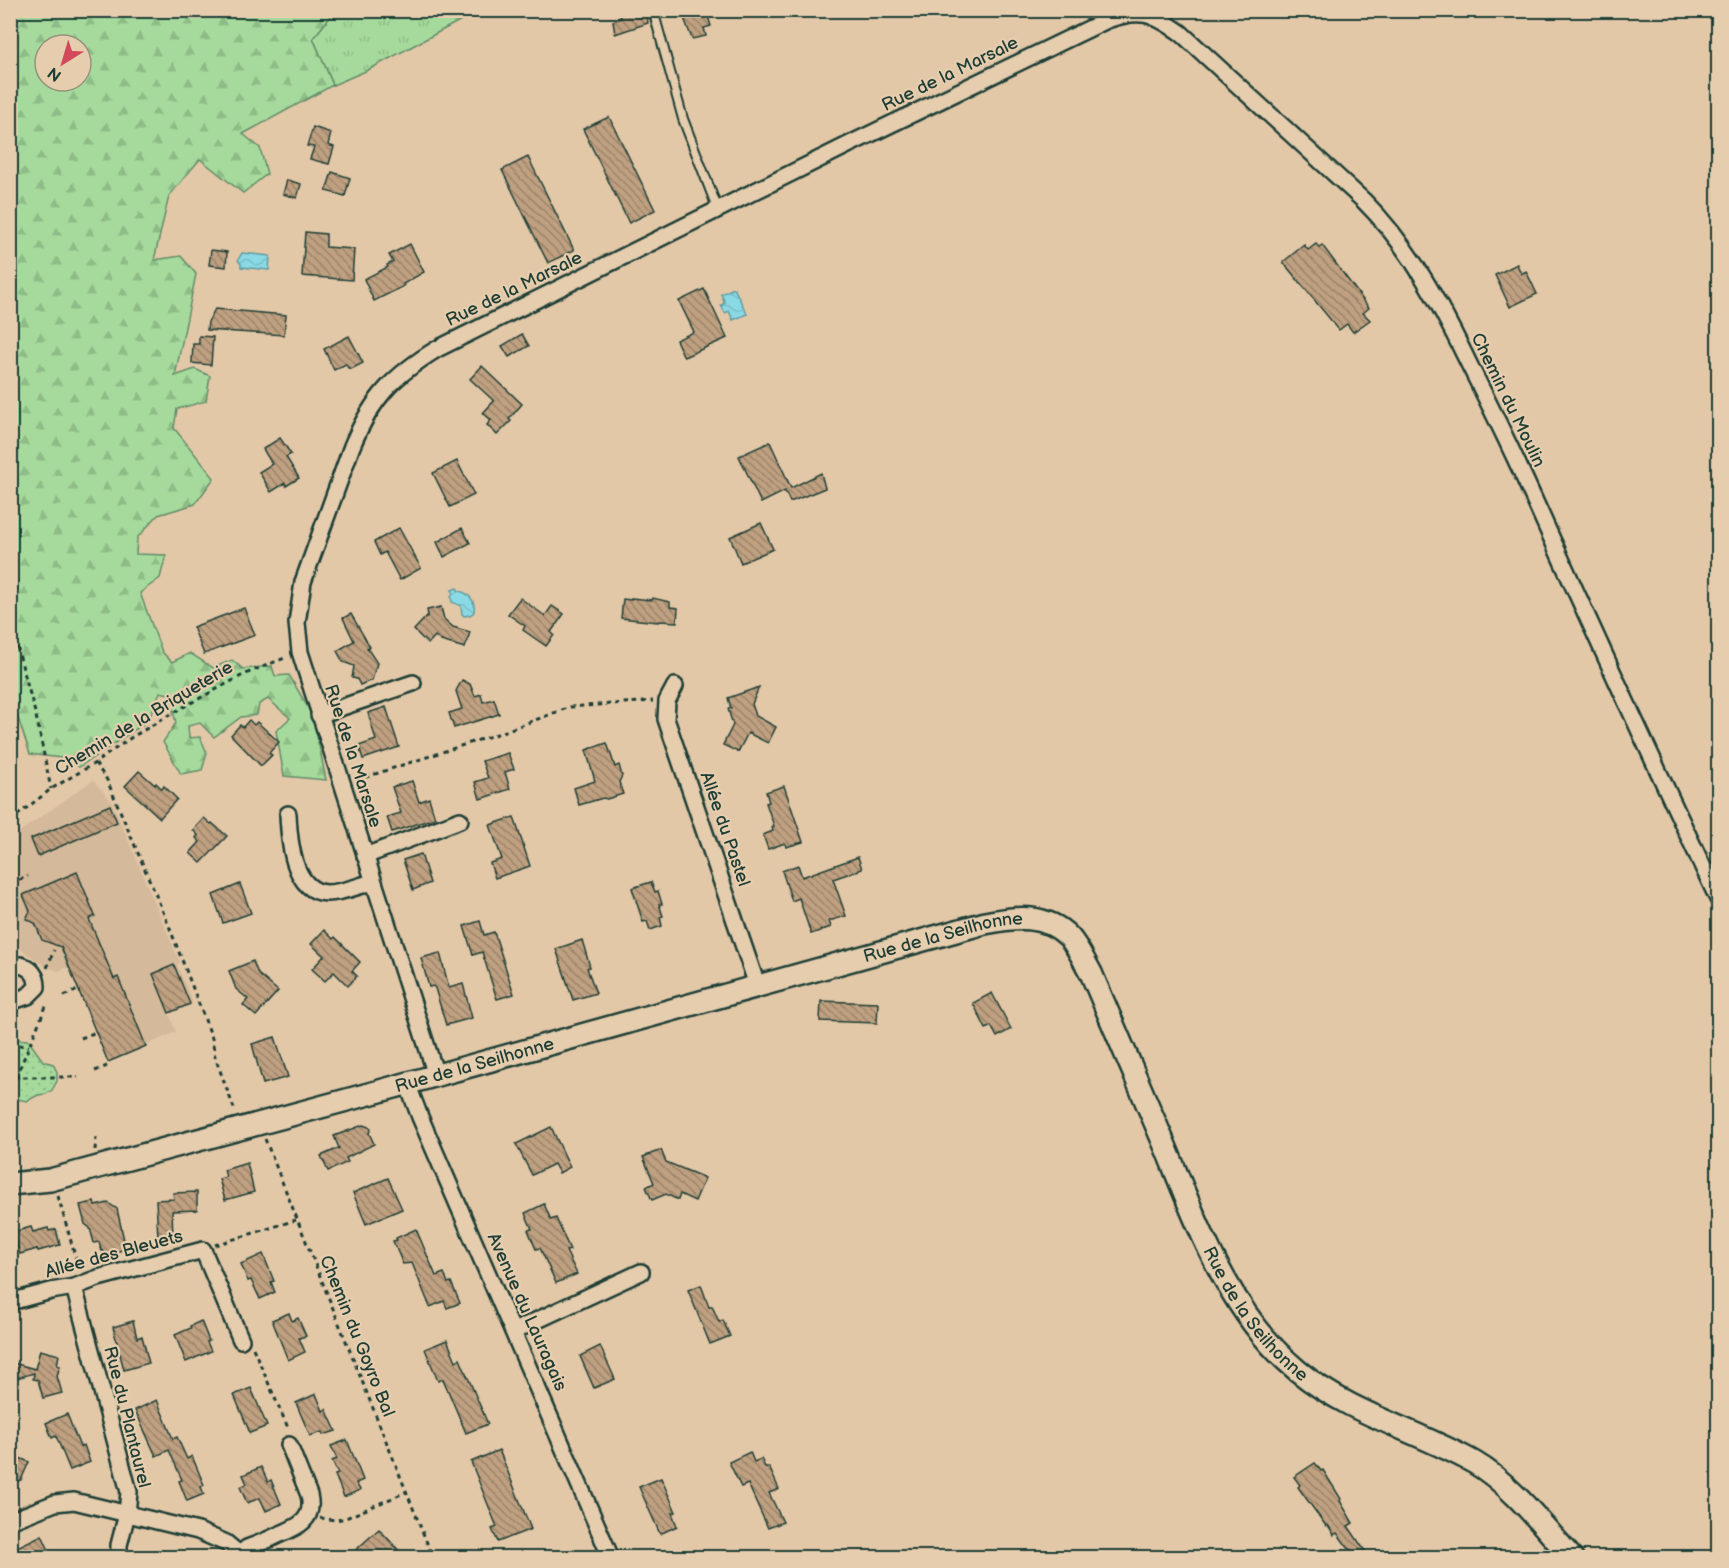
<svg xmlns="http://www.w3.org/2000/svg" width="1729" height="1568" font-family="'Balsamiq Sans',sans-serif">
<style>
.built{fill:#d4b99a}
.grass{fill:url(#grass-tufts);stroke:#628c68;stroke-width:1.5}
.forest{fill:url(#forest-firs);stroke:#628c68;stroke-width:1.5;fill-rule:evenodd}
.park{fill:url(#park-dots);stroke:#628c68;stroke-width:1.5}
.water{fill:url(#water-waves);stroke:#5f9b9f;stroke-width:1.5}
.building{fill:url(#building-back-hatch);stroke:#1f3d34;stroke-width:1.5}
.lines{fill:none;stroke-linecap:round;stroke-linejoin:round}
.lane-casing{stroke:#1f3d34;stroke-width:12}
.street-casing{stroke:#1f3d34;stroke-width:20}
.secondary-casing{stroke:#1f3d34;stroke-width:26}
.path{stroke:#1f3d34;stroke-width:3;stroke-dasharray:4.5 4.5;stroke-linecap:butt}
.lane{stroke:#e5cdae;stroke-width:8}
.street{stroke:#e5cdae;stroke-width:15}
.secondary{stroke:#e5cdae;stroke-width:21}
.labels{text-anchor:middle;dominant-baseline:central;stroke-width:4.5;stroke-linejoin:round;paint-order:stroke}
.street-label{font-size:18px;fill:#1f3d34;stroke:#e5cdae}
</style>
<defs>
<pattern id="grass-tufts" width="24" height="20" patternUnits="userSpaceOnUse" patternTransform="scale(1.5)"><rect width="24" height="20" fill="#a6da9c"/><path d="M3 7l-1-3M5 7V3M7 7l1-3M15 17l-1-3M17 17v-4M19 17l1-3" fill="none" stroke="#8ebc87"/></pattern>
<pattern id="forest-firs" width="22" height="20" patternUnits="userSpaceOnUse" patternTransform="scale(1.5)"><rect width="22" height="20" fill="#a6da9c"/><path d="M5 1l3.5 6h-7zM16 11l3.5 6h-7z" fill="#8ebc87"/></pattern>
<pattern id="park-dots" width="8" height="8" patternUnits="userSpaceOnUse" patternTransform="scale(1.5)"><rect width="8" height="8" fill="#a6da9c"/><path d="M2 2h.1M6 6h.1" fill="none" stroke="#8ebc87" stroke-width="1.8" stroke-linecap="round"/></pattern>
<pattern id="water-waves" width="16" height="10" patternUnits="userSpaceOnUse" patternTransform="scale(1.5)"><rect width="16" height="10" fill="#8adae6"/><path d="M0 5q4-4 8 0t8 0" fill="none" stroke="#77bcc6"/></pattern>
<pattern id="building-back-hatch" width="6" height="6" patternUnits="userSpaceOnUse" patternTransform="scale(1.5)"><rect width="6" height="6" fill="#bfa080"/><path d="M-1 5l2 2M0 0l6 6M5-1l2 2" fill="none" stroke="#9b846a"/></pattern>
</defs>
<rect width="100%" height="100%" fill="#e3c8a8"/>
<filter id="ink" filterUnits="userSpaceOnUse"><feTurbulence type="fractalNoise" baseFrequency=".0167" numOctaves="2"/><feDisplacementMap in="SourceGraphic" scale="12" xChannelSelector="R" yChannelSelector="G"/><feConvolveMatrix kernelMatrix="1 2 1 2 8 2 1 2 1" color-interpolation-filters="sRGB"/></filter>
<g filter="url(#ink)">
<polygon class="built" points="93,780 112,802 180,963 177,965 193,1003 169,1013 176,1032 108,1062 69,967 58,971 43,965 21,949 17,939 11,939 11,838"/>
<polygon class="grass" points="335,11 478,11 368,70 333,85 313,38"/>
<path class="forest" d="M11,11h324l-22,27 20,47 -90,49 17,14 7,26 -24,19 -43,-34 -31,37 -15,64 27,-4 15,18 -21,102 20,-7 15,7 -4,25 -29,8 -3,19 40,50 -19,26 -37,11 -21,23 -1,16 30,1 -6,23 -20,15 22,59 10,10 18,-9 23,15 19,-8 11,9 29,-3 3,10 14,-1 24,41 13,64 -42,-4 -8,-45 14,-13 -22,-19 -9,5 -2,11 -16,2 -27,20 -14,-14 -12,3 1,12 11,-1 7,16 -5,17 -21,4 -18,-32 13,-19 -7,-29 -9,-2 -12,29 -69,46 -10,-8 -39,-5 -13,-39 -6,-4v-105l6,-4 -1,-9 -6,-3zM45,45h36v36h-36z"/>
<polygon class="park" points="11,1039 28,1040 43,1061 53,1064 57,1072 57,1081 52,1090 46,1094 38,1095 27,1101 11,1098"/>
<g class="water">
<polygon points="242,253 270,256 269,270 241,267 241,264 238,260"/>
<polygon points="734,288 747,314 733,320 729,311 725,313 721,305 725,303 721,294"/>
<path d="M457,588l2,3c10,2 17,10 15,21l-4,3 -6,1 -2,-2 -1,-8 -9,-4 -1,-5 2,-4 -1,-3z"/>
</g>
<g class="building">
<polygon points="618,10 646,10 648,23 615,34 613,21 621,18"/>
<polygon points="681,10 706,10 711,26 704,28 706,36 692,39"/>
<polygon points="609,117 655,210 629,223 583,129"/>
<polygon points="313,127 331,133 328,145 334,147 329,164 310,159 314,147 307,146"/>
<polygon points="528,157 574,250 548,263 502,170"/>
<polygon points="332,172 350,178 345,196 326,191"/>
<polygon points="287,180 301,184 297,198 283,194"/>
<polygon points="305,232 326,234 326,247 354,249 352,280 302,276"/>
<polygon points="410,244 424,272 403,284 404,286 374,301 364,279 388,267 387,265 393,262 389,255"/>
<polygon points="1316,244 1319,247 1322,245 1369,308 1363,313 1370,320 1353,332 1347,324 1339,330 1283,262 1304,245 1308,250"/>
<polygon points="211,250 227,252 226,267 209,265"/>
<polygon points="1517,264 1521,274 1526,271 1537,294 1510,307 1495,275"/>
<polygon points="704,289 727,338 684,357 676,340 694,332 679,301"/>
<polygon points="215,309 286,315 284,335 207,330 208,322"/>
<polygon points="522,334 529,346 509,357 502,346"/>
<polygon points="199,336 213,337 211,365 192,363 193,344 199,344"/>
<polygon points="349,336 363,363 351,369 350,368 348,368 346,364 334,370 324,349"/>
<polygon points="482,366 522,404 509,419 511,421 497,435 487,425 491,420 483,413 494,401 470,379"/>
<polygon points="280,438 291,454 286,457 299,478 286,486 285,483 271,492 259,472 272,464 263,449"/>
<polygon points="770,442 791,488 821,473 825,488 790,502 785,491 761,503 739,456"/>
<polygon points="457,461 474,495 450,507 433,473"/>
<polygon points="761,523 773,549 741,563 730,537"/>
<polygon points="399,528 421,568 400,580 385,552 380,555 374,542"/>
<polygon points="462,528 470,543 444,557 437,542"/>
<polygon points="520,598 545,616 552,606 564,614 551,632 554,635 546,646 523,630 525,626 508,614"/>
<polygon points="631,598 652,600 653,598 670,602 670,607 678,608 677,622 659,621 658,622 621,618 623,599 631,600"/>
<polygon points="441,607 444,619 453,627 470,632 465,648 441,641 435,636 428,644 414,630 428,615 427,610"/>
<polygon points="244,608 255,635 204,654 193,627"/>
<polygon points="351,614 370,647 367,648 377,663 372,680 360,685 357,679 352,678 354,666 343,662 337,651 354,641 343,618"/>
<polygon points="462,680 470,684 475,696 481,694 483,702 494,699 499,714 454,728 449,713 462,709 456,691"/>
<polygon points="759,687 752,704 756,716 776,727 768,743 748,733 738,752 723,745 733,725 728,709 731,708 728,698"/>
<polygon points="386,707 399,747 363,759 359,746 376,740 368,713"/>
<polygon points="249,720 254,725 257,722 279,742 269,753 272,755 261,766 231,735 240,725 243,727"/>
<polygon points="607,743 615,767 619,765 622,776 619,782 623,794 607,799 603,798 579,805 574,788 595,781 586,750"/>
<polygon points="508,753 514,769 505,772 510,789 480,799 475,782 488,778 482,761"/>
<polygon points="139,771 155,785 156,783 162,789 164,786 177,799 160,818 125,786"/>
<polygon points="412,781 419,802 429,798 435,818 392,832 387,817 401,813 392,787"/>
<polygon points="784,786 803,842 786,847 785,843 768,849 763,835 773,831 772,827 774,826 766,803 769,802 766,792"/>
<polygon points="110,805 117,822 38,856 31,839"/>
<polygon points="514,817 530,866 495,878 490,863 502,859 490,825"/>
<polygon points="204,818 211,824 212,823 227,836 201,863 190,853 200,842 196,838 198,835 193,830"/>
<polygon points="421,854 430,883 413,890 403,860"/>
<polygon points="858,857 862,869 833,879 846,916 829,921 831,927 811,934 799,898 792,901 782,871 798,865 802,877"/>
<polygon points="77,872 95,916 89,919 114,979 118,977 146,1046 108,1062 61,947 42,940 35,923 26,919 30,911 23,895"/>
<polygon points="651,882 655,892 658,891 662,904 659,904 663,916 660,917 662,926 650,930 647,921 643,922 632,888"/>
<polygon points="240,884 251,913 223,923 213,895"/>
<polygon points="480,921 484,935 494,932 514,994 497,999 482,952 473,955 464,926"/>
<polygon points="324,930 333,939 335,937 360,962 352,971 357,976 348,986 334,972 325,981 312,969 324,956 311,944"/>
<polygon points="582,940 590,967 587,968 596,993 573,1000 556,949"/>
<polygon points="440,953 449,988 463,984 472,1018 446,1025 435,988 433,986 429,987 421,958"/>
<polygon points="253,961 258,974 278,991 256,1016 243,1005 248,999 236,989 229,971"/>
<polygon points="174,965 190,1004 169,1013 153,974"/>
<polygon points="992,993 1011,1029 997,1037 991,1026 986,1029 973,1003"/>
<polygon points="821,1001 878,1003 877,1023 820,1021"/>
<polygon points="275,1037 288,1077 263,1084 252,1044"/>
<polygon points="363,1125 371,1128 369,1133 374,1144 346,1158 348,1162 328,1171 321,1156 339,1148 334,1136"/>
<polygon points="551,1127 570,1167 559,1173 554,1164 532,1175 516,1144"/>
<polygon points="661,1150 666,1162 705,1178 695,1201 680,1194 678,1200 666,1194 652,1200 646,1187 654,1183 643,1157"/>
<polygon points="247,1163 254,1192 225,1200 219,1179 226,1177 224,1170"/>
<polygon points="388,1178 402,1209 366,1224 353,1193"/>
<polygon points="197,1192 197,1210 172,1211 173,1237 158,1237 156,1200 174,1199 173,1193"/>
<polygon points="94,1202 95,1206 108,1203 117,1209 126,1249 108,1254 101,1250 99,1242 94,1243 90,1228 85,1224 80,1205"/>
<polygon points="544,1204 551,1220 556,1218 570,1250 566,1251 577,1274 556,1283 540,1248 536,1249 528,1230 532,1229 525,1213"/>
<polygon points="31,1227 33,1232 48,1228 49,1231 56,1229 60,1245 38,1251 37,1249 20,1254 13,1232"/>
<polygon points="416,1229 436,1276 444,1273 448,1283 451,1282 460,1303 447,1308 444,1301 430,1307 412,1263 403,1264 393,1241 397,1240 396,1238"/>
<polygon points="263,1254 274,1281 271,1282 275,1292 260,1299 251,1280 248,1281 241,1264"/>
<polygon points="701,1285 709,1307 712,1306 719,1322 723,1320 730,1336 710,1344 688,1290"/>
<polygon points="289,1313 292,1321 298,1318 306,1336 299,1338 305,1352 288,1360 272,1320"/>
<polygon points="133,1321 137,1338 142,1336 149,1363 124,1370 113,1327"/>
<polygon points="201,1321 209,1341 207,1342 211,1351 186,1362 175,1335 191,1328 190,1326"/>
<polygon points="447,1340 456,1361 460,1359 488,1424 466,1433 443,1379 438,1381 425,1349"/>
<polygon points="600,1346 615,1379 594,1388 580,1356"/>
<polygon points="40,1350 59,1355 57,1365 60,1366 57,1376 62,1393 43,1398 38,1380 33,1379 34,1373 10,1380 10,1362 35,1369"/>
<polygon points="251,1388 267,1426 250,1433 234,1395"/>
<polygon points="316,1394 323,1411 326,1409 336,1431 323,1435 322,1432 310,1436 296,1403"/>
<polygon points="157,1400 173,1439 177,1437 187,1459 192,1456 204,1485 201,1487 204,1494 187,1501 179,1481 182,1480 169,1450 156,1456 135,1410"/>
<polygon points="67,1414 80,1447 84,1445 90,1462 70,1470 56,1436 52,1438 46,1423"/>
<polygon points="347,1440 363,1480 356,1483 360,1490 344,1497 335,1475 338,1474 332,1461 337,1459 331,1446"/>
<polygon points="499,1450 531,1529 498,1542 492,1529 497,1527 471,1462"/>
<polygon points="750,1452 754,1462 761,1459 765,1467 769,1467 779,1489 769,1493 783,1522 768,1528 748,1484 741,1487 729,1462"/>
<polygon points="10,1454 29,1462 21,1480 10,1484"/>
<polygon points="1315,1463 1321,1471 1323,1470 1341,1499 1340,1501 1353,1523 1348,1526 1365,1551 1355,1557 1337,1533 1334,1535 1328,1525 1326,1526 1298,1487 1300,1485 1294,1477"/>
<polygon points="261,1467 268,1482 271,1480 281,1504 266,1511 260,1498 247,1503 240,1487 247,1484 243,1475"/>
<polygon points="661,1478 676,1512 672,1513 677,1526 660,1534 639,1487"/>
<polygon points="379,1529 405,1557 348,1557 369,1538"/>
<polygon points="42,1535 52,1557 21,1557 17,1547"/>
</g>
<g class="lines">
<g class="lane-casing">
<polyline id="lane" points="653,10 683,119 718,210"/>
</g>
<g class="street-casing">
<g id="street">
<polyline points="675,686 667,701 666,719 757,985"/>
<polyline points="319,715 413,683"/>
<path d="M288,814c1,24 4,78 39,79 15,0 31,-7 46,-11"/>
<polyline points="365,856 460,820"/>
<path d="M10,967l11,-2c11,4 16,10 16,22l-9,9 -18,6"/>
<path d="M436,1075l-136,-423 -3,-29 6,-41 49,-136c20,-48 41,-70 85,-97l417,-207 253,-122c34,-12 45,-7 74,13l183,168c48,48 78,107 107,167 27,53 52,106 76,160 56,124 113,248 171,371"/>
<polyline points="407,1083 420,1117 611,1558"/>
<polyline points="74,1287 129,1492 127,1514 119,1545 119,1558"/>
<polyline points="10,1302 51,1291 74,1287 98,1278 203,1250 241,1340"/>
<polyline points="514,1331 641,1272"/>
<polyline points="10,1521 55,1503 74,1501 198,1531 226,1543 244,1558"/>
<path d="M240,1554l7,-6c11,-4 21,-8 31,-13 20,-8 37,-15 31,-40l-20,-50"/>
</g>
</g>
<g class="secondary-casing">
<g id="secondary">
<path id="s1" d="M10,1184l40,-4 330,-89 605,-168c29,-6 61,-10 84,14 9,10 15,24 22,36 25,58 50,116 75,175 33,80 64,167 132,223 52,43 119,59 177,92 36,21 69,64 97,95"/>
</g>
</g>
<g class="path">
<polyline points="10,621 36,716 51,789"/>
<polyline points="95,763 107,780 169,926 212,1038 215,1057 235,1111"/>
<polyline points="357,780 500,733 570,707 653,701"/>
<polyline points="10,821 51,789 95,763 132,737 187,705 245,674 287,657"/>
<polyline points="13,939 11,897 13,883 28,876"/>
<polyline points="47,968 54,950"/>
<polyline points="64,996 78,990"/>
<polyline points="81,1038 96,1032"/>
<polyline points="10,1044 29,1046"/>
<polyline points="95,1071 107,1066"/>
<polyline points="16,1077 47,1004"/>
<polyline points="10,1085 13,1084 16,1077 78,1077"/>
<polyline points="265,1139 433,1558"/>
<polyline points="95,1150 96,1137"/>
<polyline points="58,1196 78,1266 77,1271"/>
<polyline points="215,1245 296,1220"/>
<polyline points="253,1348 289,1430"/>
<polyline points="320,1518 336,1520 346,1518 406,1492"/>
</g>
<use href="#lane" class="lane"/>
<use href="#street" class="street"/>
<use href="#secondary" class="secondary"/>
</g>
</g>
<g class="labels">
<g class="street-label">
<text transform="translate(950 74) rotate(-26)">Rue de la Marsale</text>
<text transform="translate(514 289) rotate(-26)">Rue de la Marsale</text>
<text transform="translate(1508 400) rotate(64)">Chemin du Moulin</text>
<text transform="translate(144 718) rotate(-31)">Chemin de la Briqueterie</text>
<text transform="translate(353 756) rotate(72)">Rue de la Marsale</text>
<text transform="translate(725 829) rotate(71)">Allée du Pastel</text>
<text stroke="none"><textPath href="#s1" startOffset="966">Rue de la Seilhonne</textPath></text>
<text stroke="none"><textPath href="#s1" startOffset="480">Rue de la Seilhonne</textPath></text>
<text transform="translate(114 1254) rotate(-15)">Allée des Bleuets</text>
<text stroke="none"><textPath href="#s1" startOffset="1522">Rue de la Seilhonne</textPath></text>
<text transform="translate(527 1312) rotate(66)">Avenue du Lauragais</text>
<text transform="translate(357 1336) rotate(68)">Chemin du Goyro Bal</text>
<text transform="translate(127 1417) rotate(76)">Rue du Plantaurel</text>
</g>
</g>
<rect width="1729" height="1568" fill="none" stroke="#e5cdae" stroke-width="36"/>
<rect x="18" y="18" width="1693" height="1532" fill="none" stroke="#1f3d34" stroke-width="2" filter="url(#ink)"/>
<g transform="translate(63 63) rotate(217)"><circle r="28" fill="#e5cdae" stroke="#96937d" stroke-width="1.5"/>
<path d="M0-4.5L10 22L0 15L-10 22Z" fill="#d1495b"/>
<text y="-9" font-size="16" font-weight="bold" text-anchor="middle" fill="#1f3d34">N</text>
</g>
</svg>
